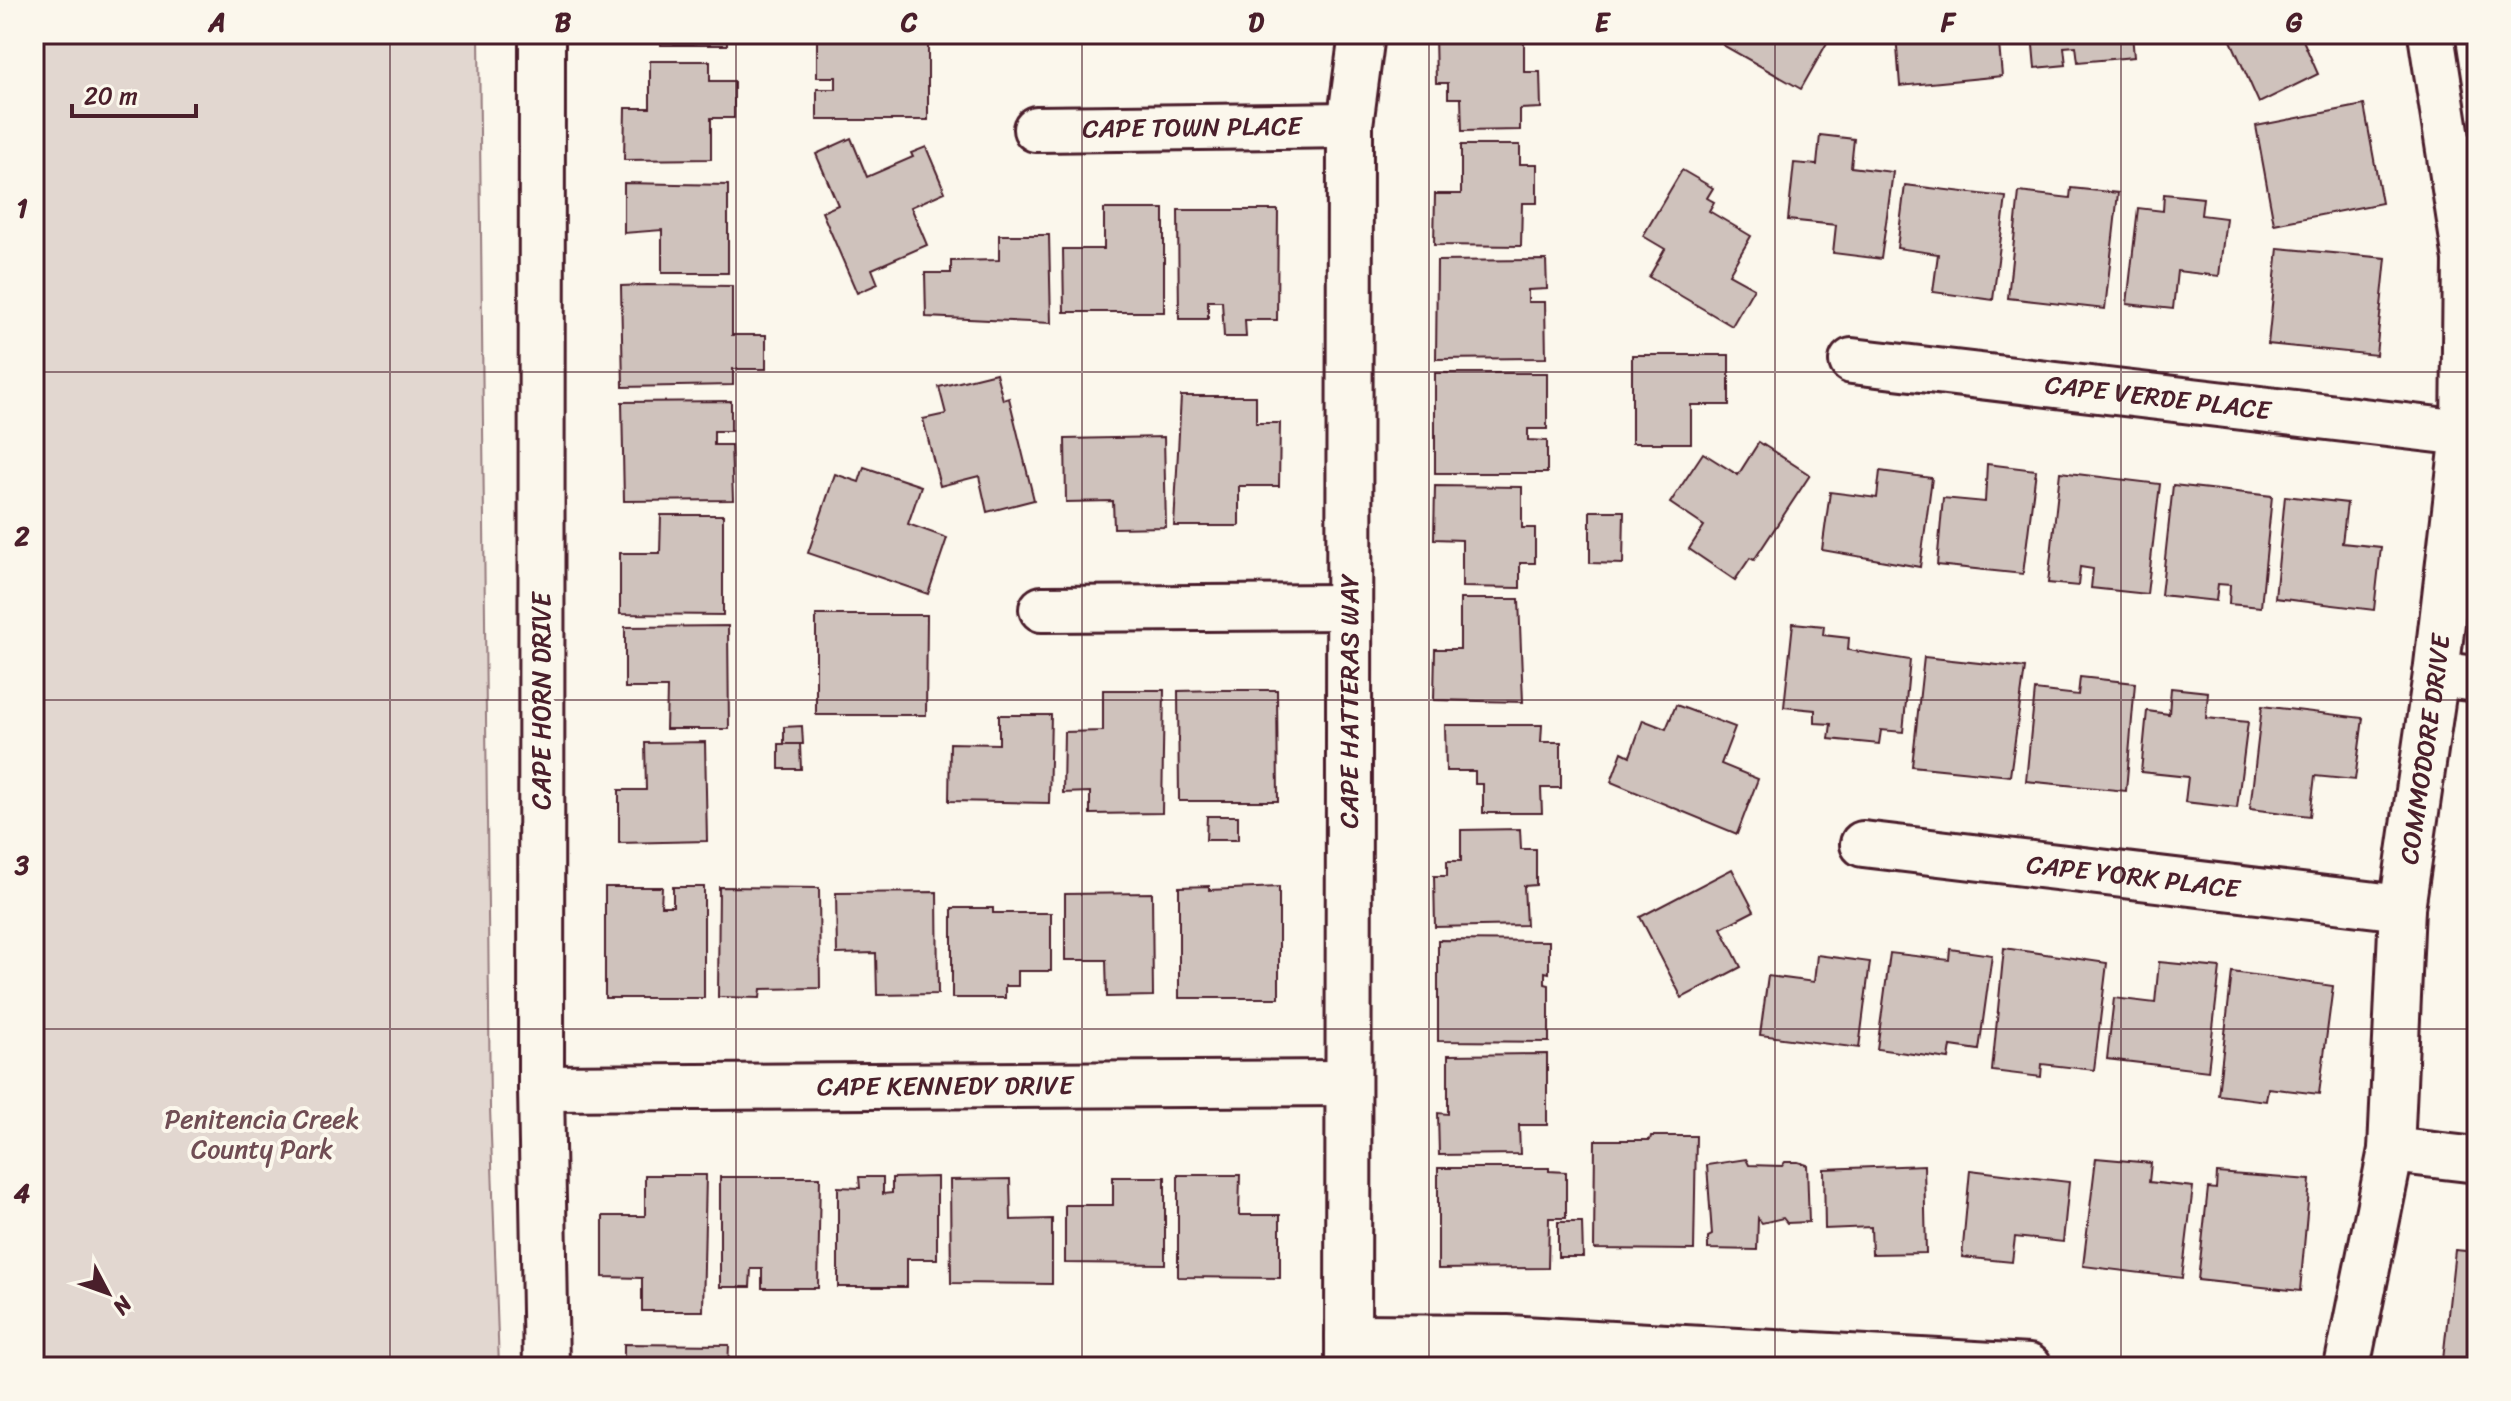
<svg xmlns="http://www.w3.org/2000/svg" width="2511" height="1401" font-family="Sriracha,sans-serif">
<style>
.green{fill:#e2d7d0;stroke:#967b7e;stroke-width:2}
.building{fill:#cfc2bc;stroke:#4a1f2b;stroke-width:2}
.lines{fill:none;stroke-linecap:round;stroke-linejoin:round}
.street-casing{stroke:#4a1f2b;stroke-width:50}
.street{stroke:#fbf7ec;stroke-width:44}
.grid{fill:none;stroke:#4a1f2b;stroke-width:2;stroke-opacity:0.55}
.labels{text-anchor:middle;dominant-baseline:central;stroke-width:8;stroke-linejoin:round;paint-order:stroke}
.street-label{font-size:26px;fill:#4a1f2b;stroke:#fbf7ec}
.park-label{font-size:26px;fill:#704d54;stroke:#fbf7ec}
.neatline{fill:none;stroke:#4a1f2b;stroke-width:3}
.grid-label{font-size:26px;text-anchor:middle;font-weight:bold;fill:#4a1f2b}
</style>
<rect width="100%" height="100%" fill="#fbf7ec"/>
<filter id="ink" filterUnits="userSpaceOnUse"><feTurbulence type="fractalNoise" baseFrequency=".0125" numOctaves="2"/><feDisplacementMap in="SourceGraphic" scale="16" xChannelSelector="R" yChannelSelector="G"/><feConvolveMatrix kernelMatrix="1 2 1 2 8 2 1 2 1" color-interpolation-filters="sRGB"/></filter>
<g filter="url(#ink)">
<polygon class="green" points="34,34 479,34 490,1107 499,1367 34,1367"/>
<g class="building">
<rect x="661" y="34" width="66" height="11"/>
<polygon points="817,34 928,34 928,120 817,120 817,89 836,89 836,77 817,77"/>
<rect x="1093" y="34" width="58" height="6"/>
<polygon points="1178,34 1238,34 1238,44 1178,43"/>
<polygon points="1435,34 1524,34 1524,72 1540,72 1541,108 1520,109 1520,130 1462,131 1461,98 1448,98 1448,83 1436,83"/>
<polygon points="1729,34 1832,34 1801,89 1723,45"/>
<polygon points="1896,34 1998,34 2002,76 1900,86"/>
<polygon points="2032,34 2132,34 2134,57 2078,62 2076,46 2064,47 2066,65 2035,68"/>
<polygon points="2228,34 2310,34 2302,38 2318,74 2259,103"/>
<polygon points="650,61 710,61 710,81 734,81 734,118 711,118 711,159 624,160 625,108 650,108"/>
<polygon points="2364,105 2382,203 2274,224 2256,126"/>
<polygon points="1820,135 1854,139 1851,167 1893,172 1881,259 1833,253 1836,225 1788,220 1794,163 1817,165"/>
<polygon points="851,138 867,177 913,157 911,153 926,147 945,192 911,207 927,245 872,269 878,284 857,293 822,212 838,205 816,154"/>
<polygon points="1461,145 1520,145 1520,164 1537,164 1537,203 1522,203 1521,246 1434,245 1435,194 1461,194"/>
<polygon points="1682,170 1713,188 1707,198 1714,202 1709,211 1751,236 1729,274 1754,288 1732,326 1649,277 1665,249 1643,236"/>
<polygon points="624,183 728,185 728,273 662,273 662,230 624,233"/>
<polygon points="1905,185 2006,197 1993,300 1933,292 1938,254 1897,248"/>
<polygon points="2071,188 2118,193 2105,309 2008,298 2019,192 2070,198"/>
<polygon points="2164,194 2203,198 2201,215 2226,218 2219,276 2177,271 2173,309 2127,304 2138,208 2163,211"/>
<polygon points="1104,209 1164,209 1164,312 1064,312 1063,249 1104,249"/>
<polygon points="1178,210 1278,210 1277,320 1245,320 1246,337 1224,337 1222,301 1208,301 1208,319 1179,319"/>
<polygon points="999,235 1049,235 1051,323 926,317 925,273 951,273 951,261 999,260"/>
<polygon points="2278,248 2386,258 2376,355 2268,344"/>
<polygon points="1546,260 1547,289 1528,290 1528,302 1545,302 1546,358 1436,359 1437,261"/>
<polygon points="647,285 732,286 732,335 766,335 766,369 733,369 733,385 623,387 621,286"/>
<polygon points="1632,355 1729,355 1729,405 1691,405 1691,443 1632,443"/>
<polygon points="996,373 1003,400 1009,398 1034,500 987,512 979,476 940,486 923,419 946,414 939,387"/>
<polygon points="1435,373 1547,373 1547,429 1528,429 1528,440 1547,441 1547,473 1435,473"/>
<polygon points="1181,396 1256,396 1256,423 1280,423 1279,486 1239,486 1239,526 1174,526"/>
<polygon points="731,401 731,431 714,431 714,445 731,445 733,500 624,501 622,402"/>
<polygon points="1164,437 1166,527 1114,528 1113,501 1066,502 1065,439"/>
<polygon points="1759,442 1810,475 1754,560 1750,558 1735,580 1689,549 1704,526 1670,503 1703,453 1738,475"/>
<polygon points="1987,464 2036,470 2023,574 1937,565 1943,498 1985,502"/>
<polygon points="864,467 921,486 908,524 947,538 928,594 808,553 835,474 859,482"/>
<polygon points="1880,471 1932,478 1920,567 1822,550 1830,492 1877,498"/>
<polygon points="2060,472 2160,484 2147,594 2091,588 2093,569 2080,567 2078,586 2048,583"/>
<polygon points="2173,485 2272,496 2261,607 2229,604 2230,585 2218,584 2216,601 2161,595"/>
<polygon points="1435,486 1522,487 1522,528 1535,528 1535,563 1520,563 1520,588 1462,587 1462,540 1434,539"/>
<polygon points="2285,496 2347,503 2342,543 2381,547 2374,610 2275,598"/>
<polygon points="1590,511 1624,511 1623,564 1590,563"/>
<polygon points="661,515 723,515 723,615 620,614 620,553 660,553"/>
<polygon points="1460,599 1519,599 1523,702 1434,700 1435,649 1460,649"/>
<polygon points="816,615 927,615 926,715 816,715"/>
<polygon points="1793,623 1824,626 1823,635 1849,638 1848,650 1910,660 1903,732 1881,730 1879,744 1829,739 1831,724 1815,723 1815,710 1784,707"/>
<polygon points="728,626 729,729 666,729 667,688 625,688 625,627"/>
<polygon points="1924,657 2025,668 2010,776 1912,766"/>
<polygon points="2080,677 2135,683 2126,791 2026,781 2035,690 2078,695"/>
<polygon points="2171,688 2208,692 2206,718 2248,722 2237,808 2185,802 2188,777 2141,772 2147,711 2169,714"/>
<polygon points="1103,690 1164,690 1162,813 1090,814 1090,792 1063,793 1064,732 1103,731"/>
<polygon points="1221,690 1277,690 1278,801 1179,801 1178,691"/>
<polygon points="1676,705 1735,727 1721,764 1758,779 1737,834 1611,782 1622,752 1630,756 1643,720 1666,729"/>
<polygon points="2262,706 2363,718 2355,780 2315,776 2310,816 2250,809"/>
<polygon points="999,715 1051,715 1049,803 949,801 950,743 999,744"/>
<polygon points="1445,725 1542,725 1541,742 1561,742 1561,788 1541,788 1542,813 1483,813 1483,784 1475,784 1475,771 1446,771"/>
<polygon points="802,726 803,744 784,744 784,727"/>
<polygon points="705,742 707,841 619,843 619,790 646,790 645,743"/>
<polygon points="779,744 800,744 801,769 779,769"/>
<polygon points="1207,816 1238,816 1238,840 1206,840"/>
<polygon points="1520,829 1521,849 1536,849 1536,885 1524,886 1526,925 1435,927 1434,876 1447,876 1447,861 1461,861 1461,830"/>
<polygon points="1732,869 1754,911 1721,928 1741,967 1682,998 1640,917"/>
<polygon points="1209,886 1209,890 1279,887 1279,998 1179,998 1179,887"/>
<polygon points="605,887 662,887 661,906 673,906 673,887 704,887 704,998 605,998"/>
<polygon points="719,887 819,888 820,988 761,989 760,998 718,997"/>
<polygon points="937,892 938,994 877,995 876,953 837,954 836,893"/>
<polygon points="1152,893 1153,996 1107,997 1106,960 1065,960 1065,894"/>
<polygon points="952,908 993,908 993,913 1051,913 1051,971 1018,971 1018,986 1005,986 1005,998 952,998"/>
<polygon points="1438,940 1549,941 1549,973 1545,972 1545,984 1549,985 1549,1042 1438,1041"/>
<polygon points="2004,948 2107,963 2094,1070 2042,1064 2041,1077 1992,1071"/>
<polygon points="1950,949 1992,955 1979,1050 1951,1046 1949,1059 1877,1049 1890,953 1949,960"/>
<polygon points="1817,955 1870,962 1859,1048 1760,1035 1768,976 1814,982"/>
<polygon points="2159,962 2220,968 2208,1071 2107,1059 2114,998 2155,1003"/>
<polygon points="2232,972 2333,986 2319,1094 2268,1088 2266,1101 2218,1095"/>
<polygon points="1547,1054 1547,1125 1519,1125 1520,1154 1439,1155 1438,1113 1448,1114 1448,1055"/>
<polygon points="1651,1136 1696,1136 1694,1250 1594,1249 1595,1140 1650,1140"/>
<polygon points="2096,1158 2151,1163 2149,1182 2193,1187 2182,1278 2083,1266"/>
<polygon points="1746,1159 1749,1165 1782,1166 1785,1162 1798,1162 1807,1165 1809,1222 1787,1223 1783,1218 1762,1223 1758,1218 1757,1250 1708,1249 1708,1237 1712,1235 1707,1165"/>
<polygon points="1924,1165 1926,1253 1872,1254 1871,1227 1825,1229 1824,1169"/>
<polygon points="1438,1168 1549,1168 1549,1171 1566,1172 1566,1218 1549,1218 1548,1268 1438,1269"/>
<polygon points="1970,1170 2069,1182 2063,1242 2015,1237 2012,1262 1962,1257"/>
<polygon points="2217,1173 2310,1180 2300,1291 2198,1280 2208,1188 2216,1189"/>
<polygon points="645,1175 706,1175 703,1311 642,1311 642,1278 603,1277 603,1216 645,1216"/>
<polygon points="1178,1175 1240,1175 1239,1215 1280,1215 1280,1278 1178,1277"/>
<polygon points="720,1177 820,1177 818,1288 762,1288 762,1269 751,1269 750,1287 720,1287"/>
<polygon points="859,1177 883,1177 883,1194 892,1193 892,1178 937,1177 937,1259 907,1259 907,1287 838,1287 838,1187 860,1188"/>
<polygon points="1113,1177 1165,1177 1165,1264 1065,1263 1065,1205 1113,1205"/>
<polygon points="1010,1179 1011,1220 1052,1219 1052,1284 951,1283 950,1180"/>
<polygon points="1558,1222 1582,1222 1583,1257 1558,1257"/>
<polygon points="2455,1250 2477,1252 2477,1364 2443,1360"/>
<polygon points="624,1344 729,1345 728,1367 624,1367"/>
</g>
<g class="lines">
<g class="street-casing">
<g id="street">
<polyline points="542,34 541,1088 546,1367"/>
<path id="s1" d="M1036,129l314,-4"/>
<path id="s2" d="M1852,361l612,72"/>
<polyline points="1042,609 1347,607"/>
<polyline points="2436,674 2477,679"/>
<path id="s3" d="M1863,844l539,64"/>
<path id="s4" d="M541,1088l807,-5"/>
<polyline points="2391,1150 2477,1160"/>
<polyline points="1348,1337 1507,1338 2029,1367"/>
<path id="s5" d="M1348,1367l2,-1242 12,-91"/>
<path id="s6" d="M2347,1367l44,-217 11,-242 34,-234 28,-241 2,-173 -35,-226"/>
</g>
</g>
<use href="#street" class="street"/>
</g>
</g>
<path class="grid" d="M390,34v1333M736,34v1333M1082,34v1333M1429,34v1333M1775,34v1333M2121,34v1333M34,372h2443M34,700h2443M34,1029h2443"/>
<g class="labels">
<g class="street-label">
<text stroke="none"><textPath href="#s1" startOffset="156">CAPE TOWN PLACE</textPath></text>
<text stroke="none"><textPath href="#s2" startOffset="308">CAPE VERDE PLACE</textPath></text>
<text stroke="none"><textPath href="#s5" startOffset="666">CAPE HATTERAS WAY</textPath></text>
<text transform="translate(541 701) rotate(-90)">CAPE HORN DRIVE</text>
<text stroke="none"><textPath href="#s6" startOffset="624">COMMODORE DRIVE</textPath></text>
<text stroke="none"><textPath href="#s3" startOffset="272">CAPE YORK PLACE</textPath></text>
<text stroke="none"><textPath href="#s4" startOffset="404">CAPE KENNEDY DRIVE</textPath></text>
</g>
<g class="park-label">
<text x="262" y="1119">Penitencia Creek<tspan x="262" dy="30">County Park</tspan></text>
</g>
</g>
<rect width="2511" height="1401" fill="none" stroke="#fbf7ec" stroke-width="88"/>
<g transform="translate(108 1293) rotate(131)" stroke="#fbf7ec" stroke-width="6" paint-order="stroke">
<path d="M0-6L14 30L0 20L-14 30Z" fill="#4a1f2b"/>
<text y="-12" font-size="22" font-weight="bold" text-anchor="middle" fill="#4a1f2b">N</text>
</g>
<path d="M72 104v12h124v-12" fill="none" stroke="#4a1f2b" stroke-width="4"/>
<text x="84" y="104" font-size="24" fill="#4a1f2b" stroke="#fbf7ec" stroke-width="6" paint-order="stroke">20 m</text>
<rect x="44" y="44" width="2423" height="1313" class="neatline"/>
<g class="grid-label">
<text x="217" y="31">A</text>
<text x="563" y="31">B</text>
<text x="909" y="31">C</text>
<text x="1256" y="31">D</text>
<text x="1602" y="31">E</text>
<text x="1948" y="31">F</text>
<text x="2294" y="31">G</text>
<text x="22" y="217">1</text>
<text x="22" y="545">2</text>
<text x="22" y="874">3</text>
<text x="22" y="1202">4</text>
</g>
</svg>
